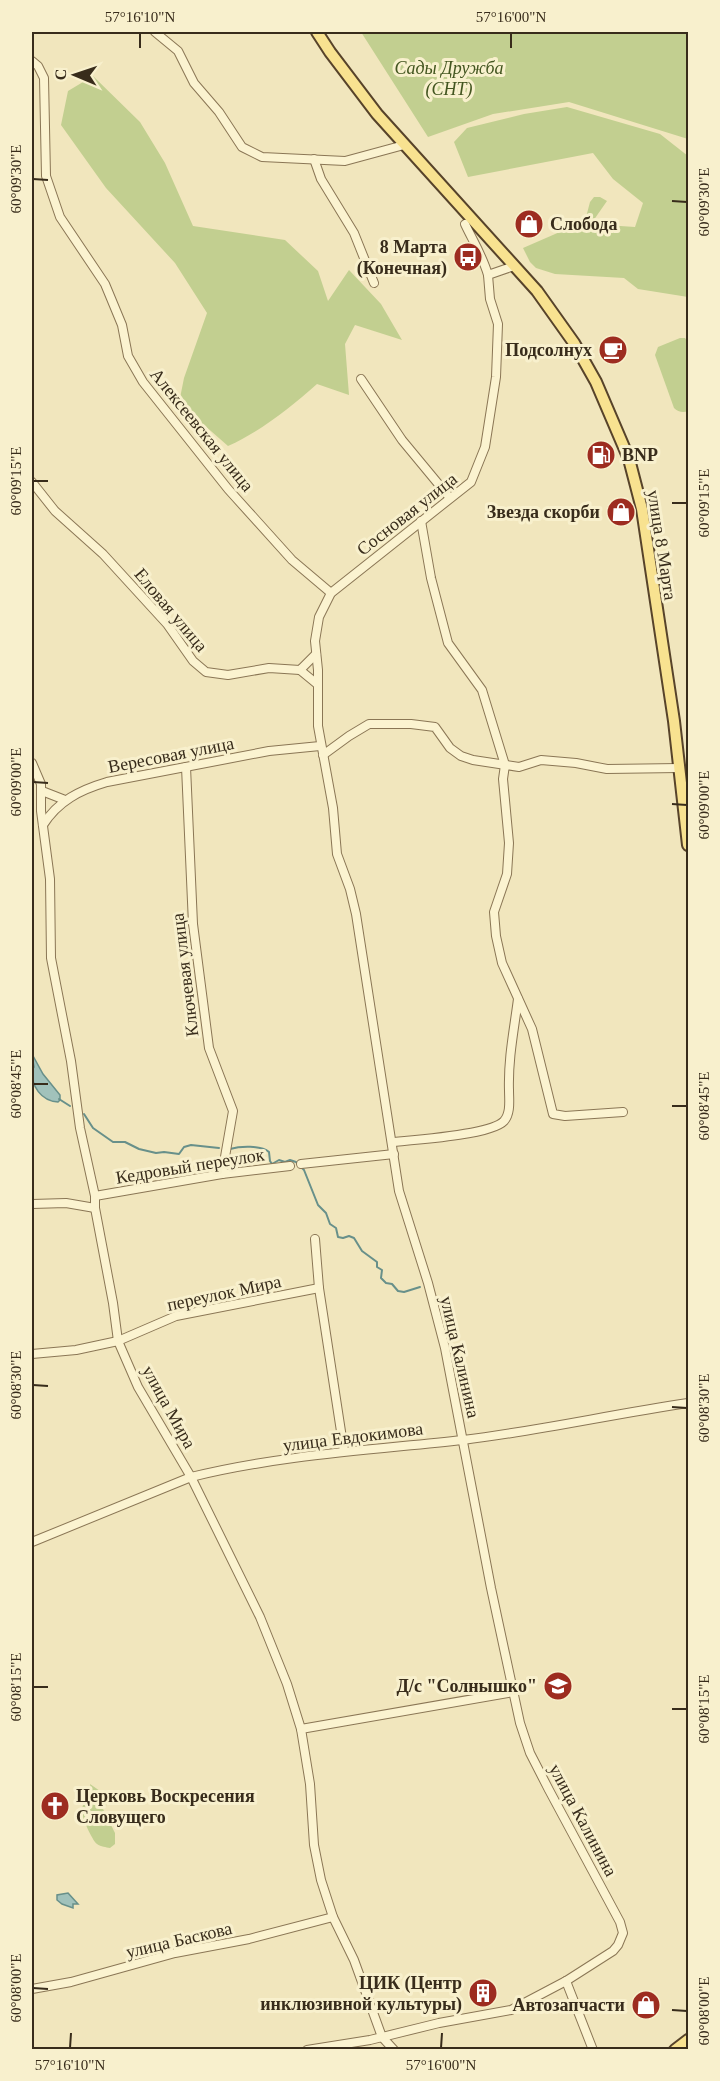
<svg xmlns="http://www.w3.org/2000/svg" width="720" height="2081" font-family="Georgia,serif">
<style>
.green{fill:#c2cf90}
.water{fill:#a1c2bb;stroke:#68908a;stroke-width:1.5}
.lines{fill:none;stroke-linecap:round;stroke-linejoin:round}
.stream{stroke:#68908a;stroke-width:2}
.minor-casing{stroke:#8a7655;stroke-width:10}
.major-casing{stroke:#57432a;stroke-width:14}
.minor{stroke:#fbf3d0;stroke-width:8}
.major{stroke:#f8e290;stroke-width:10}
.ticks{fill:none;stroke:#382c1b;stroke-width:2}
.labels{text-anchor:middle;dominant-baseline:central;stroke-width:6;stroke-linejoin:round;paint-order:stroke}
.park-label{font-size:18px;font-style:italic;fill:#435620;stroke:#f8f0cd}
.poi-label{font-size:18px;font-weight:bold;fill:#382c1b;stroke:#f8f0cd;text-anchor:end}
.street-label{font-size:18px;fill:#382c1b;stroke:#f8f0cd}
.neatline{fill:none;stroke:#382c1b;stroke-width:2}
.ticks-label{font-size:15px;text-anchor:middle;fill:#382c1b}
</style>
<rect width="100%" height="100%" fill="#f1e6bd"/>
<g class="green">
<polygon points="361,32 688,32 688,139 569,102 493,114 428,137"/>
<path d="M93,76l47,46 25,41 28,63 92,14 33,31 10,30 21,-31 32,34 21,36 -47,-15 -10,19 4,51 -32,-11c-27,24 -56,47 -89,62l-49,-43 5,-25 23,-65 -32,-50 -69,-75 -45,-63 7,-34z"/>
<polygon points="567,107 660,134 688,156 688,297 638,289 624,278 555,274 536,268 530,262 523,248 585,221 590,202 594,197 600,197 607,201 591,224 635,227 643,203 613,179 593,153 468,177 454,142 467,128 524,114"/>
<path d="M680,338h5l3,4v69c-5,2 -10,1 -14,-3l-19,-53 3,-8z"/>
<path d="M90,1784l20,14v3l-7,8 12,24v11l-5,4c-4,-1 -9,-1 -13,-4 -5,-4 -16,-28 -15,-34 1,-12 12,-9 8,-26z"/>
</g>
<g class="water">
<path d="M32,1054l11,20 17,21v5l-2,2c-17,-1 -27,-16 -26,-32l2,-3z"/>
<polygon points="68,1893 78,1904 73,1904 73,1908 62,1904 57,1900 57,1895"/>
</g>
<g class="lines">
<g class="stream">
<polyline points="59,1099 70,1106"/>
<polyline points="84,1114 93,1128 113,1142 125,1142 139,1149 156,1153 164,1152 179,1154 184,1147 191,1145 219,1148"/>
<path d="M230,1149c10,-3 31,-4 39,3l1,9 2,3 7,-4 6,2 5,-2 6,2 8,8 14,35 8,8 4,11 6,4 2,9 5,1 6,-2 5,2 8,13 15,11v5l5,3 -1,8 5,5 6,1 6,7 6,1 16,-5"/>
</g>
<g class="minor-casing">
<g id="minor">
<polyline points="155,32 178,51 194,83 219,112 242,147 262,157 345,161 404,145"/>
<polyline points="32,61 38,66 44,78 46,176 60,217 105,284 122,325 128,356 143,382 228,489 292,560 331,593"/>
<polyline points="314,159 321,179 354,233 374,283"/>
<path d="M465,224c8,17 18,33 23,51"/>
<polyline points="361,379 402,440 450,498"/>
<polyline points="32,482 55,511 103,554 167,624 193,661 206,672 228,675 269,668 300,670 316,654"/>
<polyline points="421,521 431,578 448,643 482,690 505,765 503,779 509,843 507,874 494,912 496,936 502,963 532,1029 553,1114 565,1116 623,1112"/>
<polyline points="300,670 317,684"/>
<polyline points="323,755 349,736 369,724 411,724 435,727 450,748 461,756 473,760 519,767 541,760 576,763 607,769 679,768"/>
<polyline points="32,763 41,784 41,811 50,879 51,958 71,1061 80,1128 95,1196 95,1208 113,1303 118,1341 138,1387 191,1477 260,1617 287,1684 301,1729 310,1784 314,1845 321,1880 333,1917 354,1960 382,2037 394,2050"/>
<polyline points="186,767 193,924 209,1048 233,1111 222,1174"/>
<polyline points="42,791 65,800"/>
<path d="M43,825c15,-24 37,-35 64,-43l162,-31 51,-5"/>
<path d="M393,1142c21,-2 98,-7 111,-21 7,-8 5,-21 5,-31 -1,-31 5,-60 9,-91"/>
<polyline points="301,1164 394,1154"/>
<polyline points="95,1196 222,1174 290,1166"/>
<polyline points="32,1204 66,1203 95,1208"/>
<polyline points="315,1239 319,1288 344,1451"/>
<polyline points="32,1354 76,1350 118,1341 176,1316 319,1288"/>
<path d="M32,1542l159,-65c89,-22 181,-27 272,-37 75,-9 150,-26 225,-37"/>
<polyline points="301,1729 514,1692"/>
<polyline points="566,1981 593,2050"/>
<polyline points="32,1989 71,1982 175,1953 249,1939 333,1917"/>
<polyline points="307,2050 370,2040 439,2023 511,2010 566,1981 613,1951 618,1945 623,1933 620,1922 549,1790 530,1753 520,1723 491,1588 445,1348 428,1283 399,1191 356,914 350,889 337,854 333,808 318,726 318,670 315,641 319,617 331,593 471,482 485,447 496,377 498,324 490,299 488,275 514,266"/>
</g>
</g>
<g class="major-casing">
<g id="major">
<polyline points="317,32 330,52 377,114 537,291 574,343 596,382 629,459 642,509 674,721 688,845"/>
<polyline points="675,2050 688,2040"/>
</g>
</g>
<use href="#minor" class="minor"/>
<use href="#major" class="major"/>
</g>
<path class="ticks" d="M140,48v-15M511,48v-15M33,179l15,1M672,201l15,1M33,481h15M672,503h15M33,782l15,1M672,804l15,1M33,1084h15M672,1106h15M33,1385l15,1M672,1407l15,1M33,1687h15M672,1709h15M33,1988l15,1M672,2010l15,1M70,2048l1,-15M441,2048l1,-15"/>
<defs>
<g id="shop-disc" transform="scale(1.5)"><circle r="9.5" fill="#9d2c20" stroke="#f8f0cd"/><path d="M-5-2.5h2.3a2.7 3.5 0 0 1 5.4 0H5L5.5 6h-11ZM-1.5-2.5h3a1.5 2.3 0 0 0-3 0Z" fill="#fff"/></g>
<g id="bus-disc" transform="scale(1.5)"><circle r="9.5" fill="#9d2c20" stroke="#f8f0cd"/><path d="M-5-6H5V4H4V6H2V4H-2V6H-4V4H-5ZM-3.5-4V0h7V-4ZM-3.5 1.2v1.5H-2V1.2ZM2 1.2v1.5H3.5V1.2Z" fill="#fff"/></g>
<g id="cafe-disc" transform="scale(1.5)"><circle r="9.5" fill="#9d2c20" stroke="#f8f0cd"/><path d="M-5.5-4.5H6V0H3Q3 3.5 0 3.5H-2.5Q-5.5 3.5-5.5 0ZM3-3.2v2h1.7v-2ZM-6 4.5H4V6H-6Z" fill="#fff"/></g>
<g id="fuel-disc" transform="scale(1.5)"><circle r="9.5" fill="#9d2c20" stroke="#f8f0cd"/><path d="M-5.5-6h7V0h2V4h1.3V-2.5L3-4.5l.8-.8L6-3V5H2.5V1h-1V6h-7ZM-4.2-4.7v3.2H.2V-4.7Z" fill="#fff"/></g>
<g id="school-disc" transform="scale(1.5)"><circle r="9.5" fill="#9d2c20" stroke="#f8f0cd"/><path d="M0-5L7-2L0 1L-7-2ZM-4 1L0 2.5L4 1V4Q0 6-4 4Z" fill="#fff"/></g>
<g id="church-disc" transform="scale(1.5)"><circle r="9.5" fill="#9d2c20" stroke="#f8f0cd"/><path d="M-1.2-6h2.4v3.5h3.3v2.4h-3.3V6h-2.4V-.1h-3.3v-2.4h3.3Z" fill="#fff"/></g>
<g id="building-disc" transform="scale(1.5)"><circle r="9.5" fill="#9d2c20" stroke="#f8f0cd"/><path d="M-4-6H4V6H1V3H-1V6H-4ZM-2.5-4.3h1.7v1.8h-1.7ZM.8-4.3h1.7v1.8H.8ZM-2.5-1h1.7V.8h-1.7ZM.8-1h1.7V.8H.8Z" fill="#fff"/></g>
</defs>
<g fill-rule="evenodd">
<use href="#shop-disc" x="529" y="224"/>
<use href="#bus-disc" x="468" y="257"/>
<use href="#cafe-disc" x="613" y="350"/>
<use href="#fuel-disc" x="601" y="455"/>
<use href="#shop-disc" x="621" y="512"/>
<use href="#school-disc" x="558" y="1686"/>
<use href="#church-disc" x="55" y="1806"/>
<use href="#building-disc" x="483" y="1993"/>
<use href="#shop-disc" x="646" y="2005"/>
</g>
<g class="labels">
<g class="park-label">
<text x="449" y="68">Сады Дружба<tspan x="449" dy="21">(СНТ)</tspan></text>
</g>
<g class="poi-label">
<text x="550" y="224" text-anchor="start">Слобода</text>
<text x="447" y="247">8 Марта<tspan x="447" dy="21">(Конечная)</tspan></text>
<text x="592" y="350">Подсолнух</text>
<text x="622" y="455" text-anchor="start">BNP</text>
<text x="600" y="512">Звезда скорби</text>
<text x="537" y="1686">Д/с "Солнышко"</text>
<text x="76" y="1796" text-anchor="start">Церковь Воскресения<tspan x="76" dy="21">Словущего</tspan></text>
<text x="462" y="1983">ЦИК (Центр<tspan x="462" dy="21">инклюзивной культуры)</tspan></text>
<text x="625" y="2005">Автозапчасти</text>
</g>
<g class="street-label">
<text transform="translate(202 430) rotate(51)">Алексеевская улица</text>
<text transform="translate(407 514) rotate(-38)">Сосновая улица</text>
<text transform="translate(662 545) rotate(81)">улица 8 Марта</text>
<text transform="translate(171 610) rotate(50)">Еловая улица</text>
<text transform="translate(171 755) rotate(-11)">Вересовая улица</text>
<text transform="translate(185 975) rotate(-97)">Ключевая улица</text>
<text transform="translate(190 1166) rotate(-9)">Кедровый переулок</text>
<text transform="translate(224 1293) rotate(-12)">переулок Мира</text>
<text transform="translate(460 1357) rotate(77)">улица Калинина</text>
<text transform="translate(169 1407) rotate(61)">улица Мира</text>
<text transform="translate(353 1437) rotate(-7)">улица Евдокимова</text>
<text transform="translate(583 1820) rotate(62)">улица Калинина</text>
<text transform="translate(179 1940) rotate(-13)">улица Баскова</text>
</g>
</g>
<rect width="720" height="2081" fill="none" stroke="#f8f0cd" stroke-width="66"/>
<g transform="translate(75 75) rotate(272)" stroke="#f8f0cd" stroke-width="4.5" paint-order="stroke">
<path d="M0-4.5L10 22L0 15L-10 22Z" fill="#382c1b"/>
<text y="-9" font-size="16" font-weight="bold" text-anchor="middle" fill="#382c1b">С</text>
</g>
<rect x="33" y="33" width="654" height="2015" class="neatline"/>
<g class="ticks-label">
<text x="140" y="22">57°16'10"N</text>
<text x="511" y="22">57°16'00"N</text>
<text transform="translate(16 179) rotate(-90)" y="5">60°09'30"E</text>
<text transform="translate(704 202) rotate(-90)" y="5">60°09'30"E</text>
<text transform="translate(16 481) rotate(-90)" y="5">60°09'15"E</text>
<text transform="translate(704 503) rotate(-90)" y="5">60°09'15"E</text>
<text transform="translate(16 782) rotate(-90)" y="5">60°09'00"E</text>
<text transform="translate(704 805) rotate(-90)" y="5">60°09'00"E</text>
<text transform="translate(16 1084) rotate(-90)" y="5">60°08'45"E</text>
<text transform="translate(704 1106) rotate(-90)" y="5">60°08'45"E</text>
<text transform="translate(16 1385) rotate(-90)" y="5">60°08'30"E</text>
<text transform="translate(704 1408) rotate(-90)" y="5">60°08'30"E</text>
<text transform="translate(16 1687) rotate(-90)" y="5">60°08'15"E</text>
<text transform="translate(704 1709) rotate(-90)" y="5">60°08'15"E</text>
<text transform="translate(16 1988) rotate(-90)" y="5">60°08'00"E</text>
<text transform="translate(704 2011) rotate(-90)" y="5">60°08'00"E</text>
<text x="70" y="2070">57°16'10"N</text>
<text x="441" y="2070">57°16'00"N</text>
</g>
</svg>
